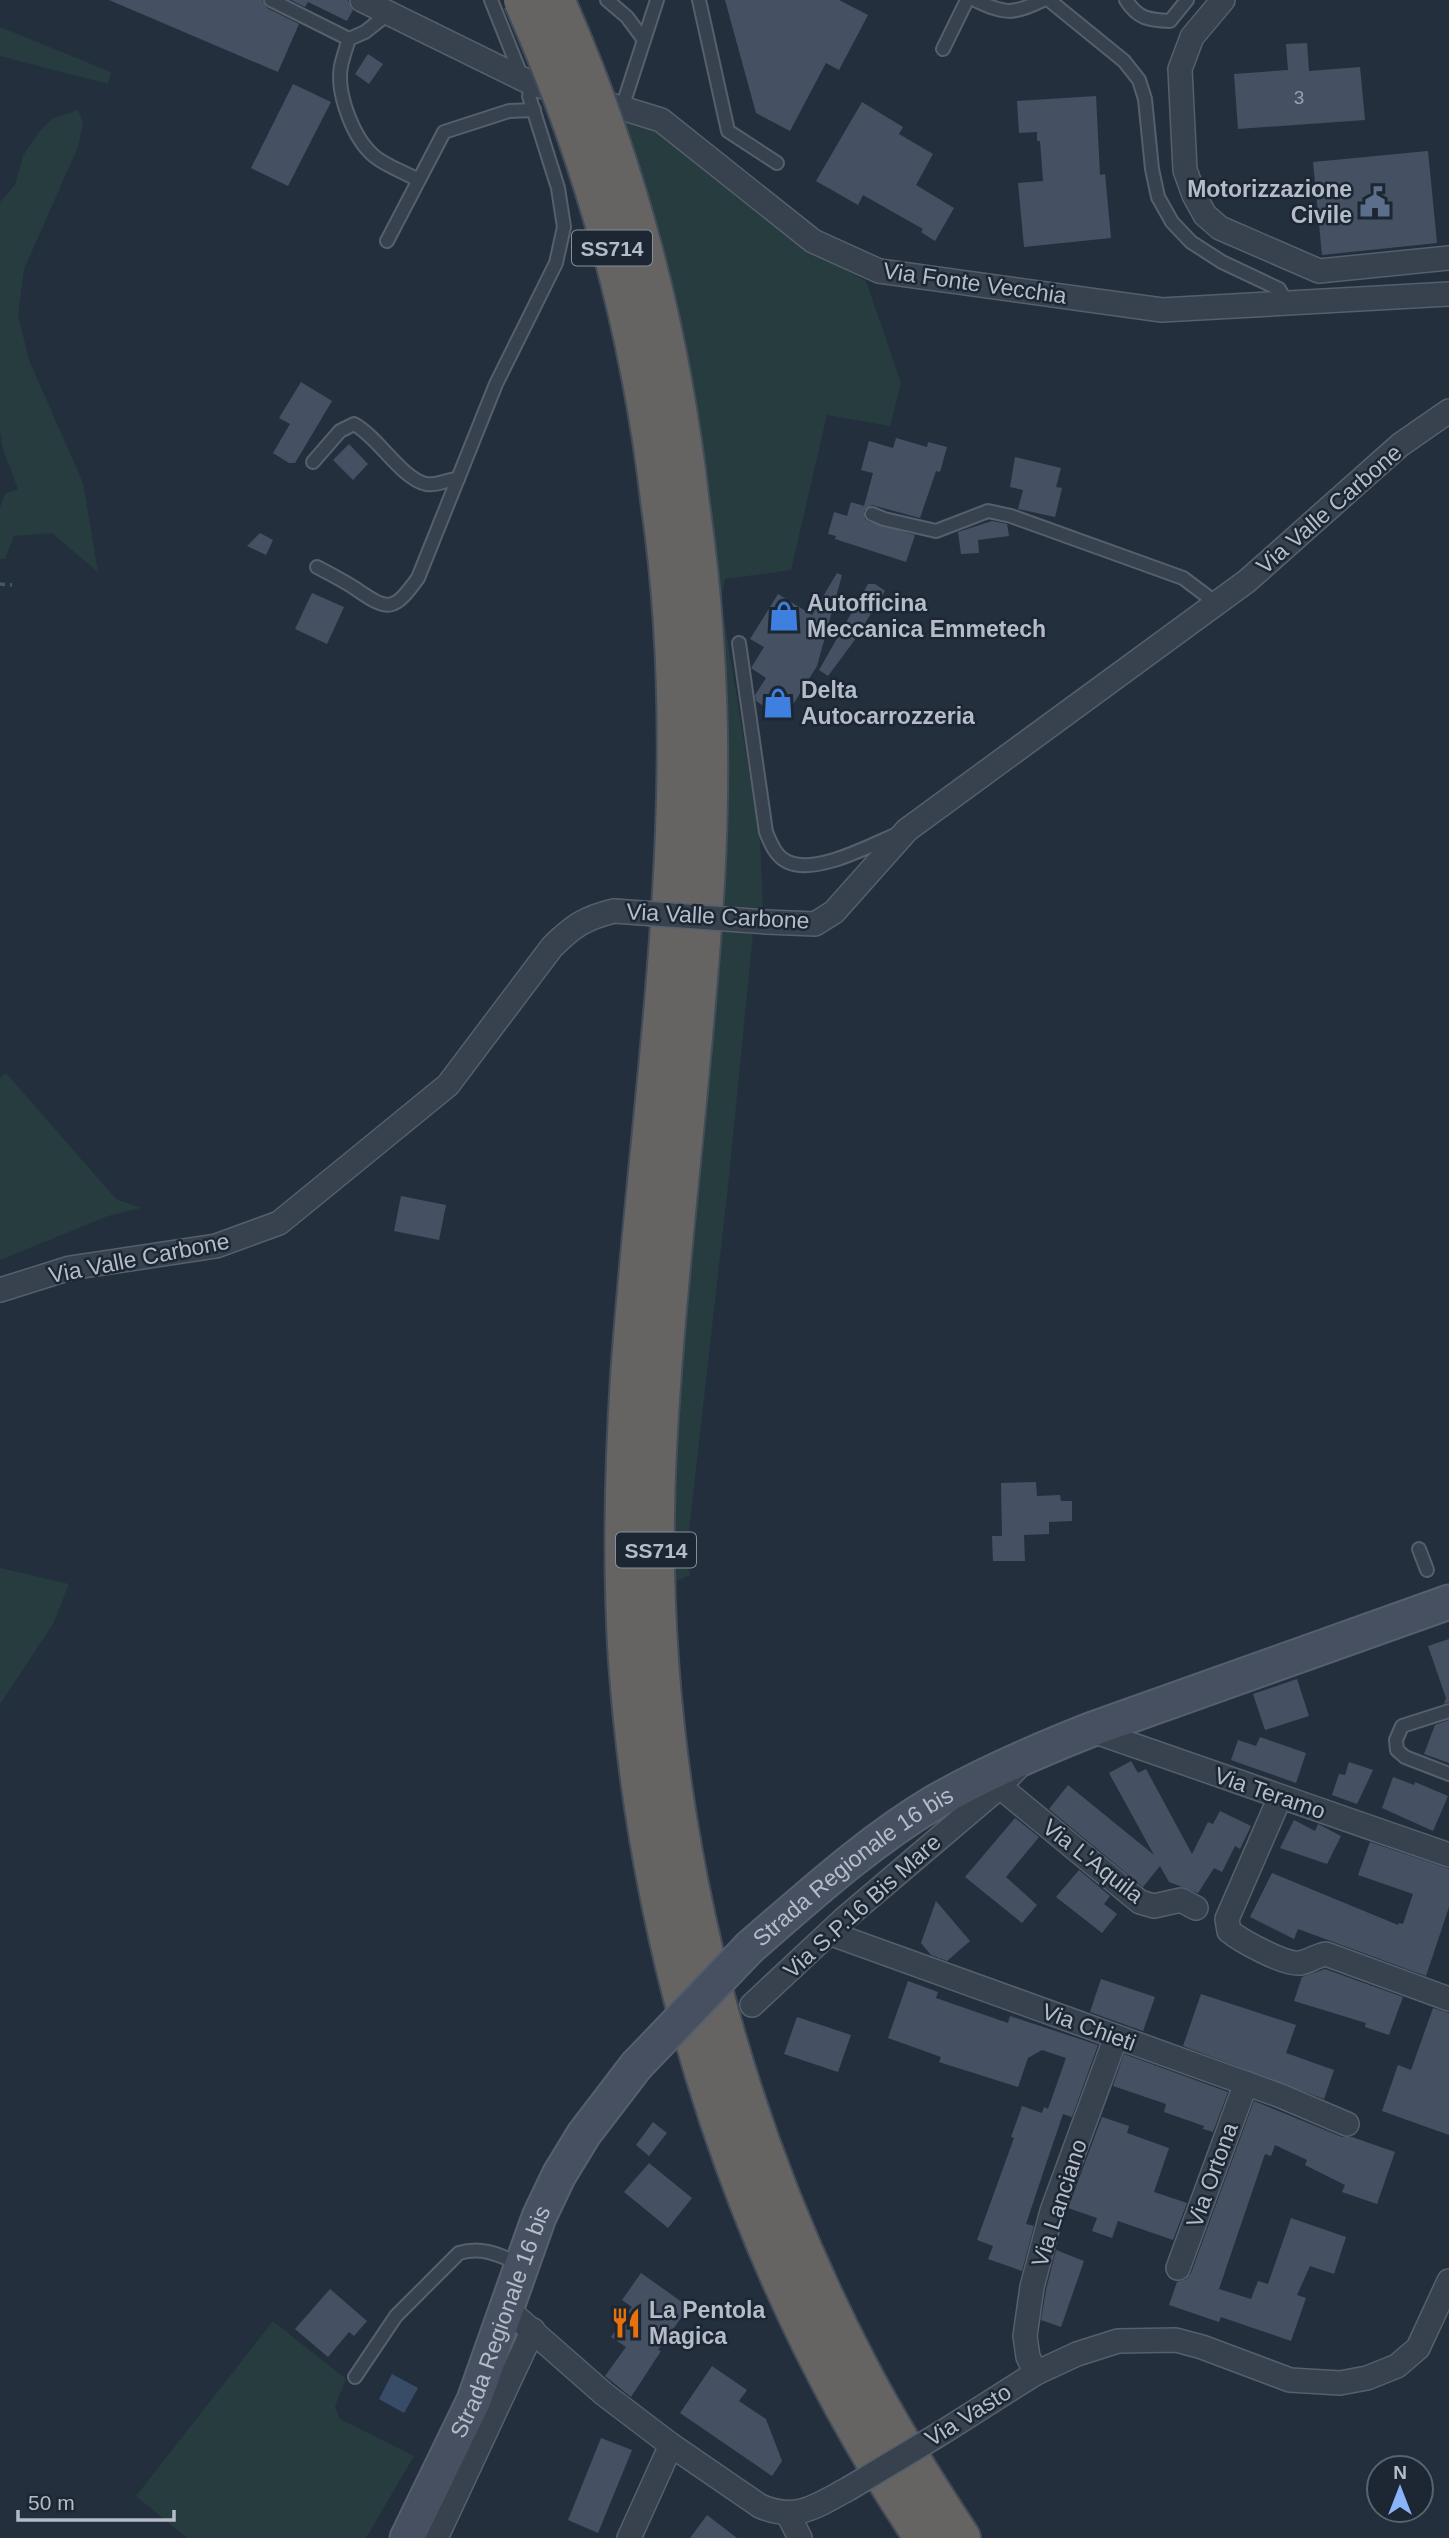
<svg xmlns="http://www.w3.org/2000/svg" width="1449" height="2538" font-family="Helvetica,sans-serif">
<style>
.green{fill:#263c3f}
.water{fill:#394c67}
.building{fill:#455162}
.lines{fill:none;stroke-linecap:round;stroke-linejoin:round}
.service-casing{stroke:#565f6c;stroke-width:16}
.minor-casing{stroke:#565f6c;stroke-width:26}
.secondary-casing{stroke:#565f6c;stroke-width:37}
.trunk-casing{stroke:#434c59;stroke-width:42}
.path{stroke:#44595c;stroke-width:3.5;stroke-dasharray:5 5;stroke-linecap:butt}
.service{stroke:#38414e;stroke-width:12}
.minor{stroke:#38414e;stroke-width:23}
.secondary{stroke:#465061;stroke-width:33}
.trunk{stroke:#656462;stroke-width:38}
.minor-bridge-casing{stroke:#565f6c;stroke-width:26;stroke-linecap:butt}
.secondary-bridge-casing{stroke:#565f6c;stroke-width:37;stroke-linecap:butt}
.trunk-bridge-casing{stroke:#434c59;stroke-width:42;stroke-linecap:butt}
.minor-bridge{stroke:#38414e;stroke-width:23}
.secondary-bridge{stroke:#465061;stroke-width:33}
.trunk-bridge{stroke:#656462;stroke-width:38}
.labels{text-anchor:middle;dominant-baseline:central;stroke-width:5;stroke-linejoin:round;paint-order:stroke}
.number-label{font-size:19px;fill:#98a1af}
.shield{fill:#1d2633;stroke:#878f9c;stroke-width:2}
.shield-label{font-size:21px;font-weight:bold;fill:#b4bcc9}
.poi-label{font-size:23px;font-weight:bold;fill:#b4bcc9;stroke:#1d2633;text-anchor:start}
.street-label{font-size:23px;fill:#b4bcc9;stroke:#1d2633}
</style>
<rect width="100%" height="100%" fill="#242f3e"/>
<g class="green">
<polygon points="0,27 111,72 108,84 0,56"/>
<polygon points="78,110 83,122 78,147 24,269 18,315 29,360 83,483 98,572 52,533 14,536 5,559 0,559 0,508 5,494 18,489 3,449 0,431 0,202 15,185 23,156 39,132 52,119"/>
<path d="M618,115l40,18 147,115 61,33 35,102 -11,43 -63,-11 -36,155 -66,9 -4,21 39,239 3,70 -43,-3c7,-59 7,-116 3,-175z"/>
<polygon points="718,931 753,933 729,1177 686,1558 690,1575 668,1585 674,1351"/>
<polygon points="6,1073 116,1199 141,1208 108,1216 0,1260 0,1078"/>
<polygon points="0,1568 69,1584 53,1624 0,1704"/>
<polygon points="273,2321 346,2379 335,2406 340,2419 414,2456 366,2538 187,2538 136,2496"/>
</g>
<polygon class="water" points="392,2374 418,2388 404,2413 379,2399"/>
<g class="building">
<polygon points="109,0 262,0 267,8 299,24 278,72"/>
<polygon points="291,0 348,0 353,10 347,21 308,2 305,7"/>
<polygon points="725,0 839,0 868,15 839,70 826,63 790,131 756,113"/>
<polygon points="1307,43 1309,71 1360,67 1365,120 1238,129 1234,74 1288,70 1286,44"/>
<polygon points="368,54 383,64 369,84 355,74"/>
<polygon points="293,84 331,102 288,186 251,168"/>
<polygon points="1096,96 1100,175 1105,174 1111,238 1024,247 1018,183 1043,181 1040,141 1037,141 1037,132 1019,133 1017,101"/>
<polygon points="862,102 903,127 899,134 933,154 916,185 954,208 935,241 921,232 923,229 863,195 858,205 816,181"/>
<polygon points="1428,151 1437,243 1322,255 1313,162"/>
<polygon points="301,382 332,401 295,463 289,463 273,453 290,424 279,418"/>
<polygon points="896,438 927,447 928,442 947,447 940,472 936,471 920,518 872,505 864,511 865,519 869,522 915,535 906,562 835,539 836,536 828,534 834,512 847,516 851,502 864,506 873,473 861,470 869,441 893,448"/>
<polygon points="349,444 368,464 353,480 333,460"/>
<polygon points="1015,457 1061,468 1056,487 1062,488 1055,517 1018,509 1023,490 1010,487"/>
<polygon points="992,521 1007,524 1009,536 978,540 979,553 961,554 958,532"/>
<polygon points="260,533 273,540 266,555 247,546"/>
<polygon points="837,573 842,575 817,666 784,719 756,701 755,695 766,678 751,668 764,647 750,639 778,594 812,615"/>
<polygon points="868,584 875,584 885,591 854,641 828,676 819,670"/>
<polygon points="312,593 344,607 327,644 295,629"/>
<polygon points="401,1196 446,1205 439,1240 394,1231"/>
<polygon points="1036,1482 1037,1496 1060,1495 1061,1501 1072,1501 1072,1521 1049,1522 1049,1534 1024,1535 1025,1561 993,1561 992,1536 1002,1536 1001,1483"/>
<polygon points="1449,1639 1449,1702 1444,1704 1446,1698 1428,1646"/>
<polygon points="1297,1679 1309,1716 1265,1730 1253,1694"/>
<polygon points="1449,1720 1449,1763 1424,1754 1435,1725"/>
<polygon points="1260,1737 1306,1753 1296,1783 1231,1760 1238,1740 1256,1746"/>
<polygon points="1131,1761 1138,1773 1146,1769 1192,1854 1208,1822 1213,1824 1220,1811 1251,1826 1240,1849 1235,1846 1222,1872 1214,1868 1198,1893 1169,1882 1160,1866 1143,1887 1049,1809 1068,1785 1154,1855 1109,1773"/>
<polygon points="1349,1762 1373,1770 1357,1804 1332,1795 1339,1774 1345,1775"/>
<polygon points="1393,1777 1414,1785 1415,1782 1448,1796 1433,1831 1382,1808"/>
<polygon points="1015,1818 1039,1837 1006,1877 1037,1905 1022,1923 965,1877"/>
<polygon points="1294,1820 1315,1831 1318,1824 1341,1836 1327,1864 1280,1848"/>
<polygon points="1370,1842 1449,1869 1449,1907 1426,1976 1298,1929 1294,1939 1250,1917 1272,1873 1398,1925 1399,1923 1403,1924 1413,1894 1358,1875"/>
<polygon points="1079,1870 1110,1896 1104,1904 1117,1914 1102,1933 1056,1897"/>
<polygon points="936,1901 970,1941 947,1961 931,1955 921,1943"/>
<polygon points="1325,1969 1403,1997 1389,2035 1365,2027 1366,2023 1294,2001 1302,1977"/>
<polygon points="1101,1979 1155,1997 1143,2031 1090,2012"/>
<polygon points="908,1981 938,1992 936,1998 1008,2023 1010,2016 1098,2045 1072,2117 1063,2114 1046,2164 1026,2224 1034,2226 1022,2271 988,2259 993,2246 977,2240 1014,2138 1011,2137 1022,2106 1042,2113 1044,2107 1048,2109 1066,2058 1042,2050 1028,2058 1018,2087 939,2062 941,2057 888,2038"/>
<polygon points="1201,1994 1296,2025 1286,2053 1334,2070 1324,2099 1183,2046"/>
<polygon points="1433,2008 1449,2013 1449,2135 1382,2111 1398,2065 1411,2070"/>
<polygon points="797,2017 851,2035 838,2072 784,2054"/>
<polygon points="1124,2054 1228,2092 1213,2132 1203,2129 1204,2126 1164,2112 1166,2104 1113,2086"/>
<polygon points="1254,2101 1342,2137 1352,2137 1395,2152 1377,2204 1342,2192 1345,2185 1305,2165 1307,2160 1275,2145 1271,2156 1265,2154 1219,2289 1251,2299 1258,2281 1268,2284 1291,2218 1346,2237 1334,2274 1310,2266 1297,2295 1306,2298 1291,2341 1221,2317 1219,2322 1169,2305 1177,2282 1186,2279 1191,2273"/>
<polygon points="1102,2117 1129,2126 1127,2133 1169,2148 1154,2192 1187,2203 1173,2240 1118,2221 1112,2238 1092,2231 1097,2218 1068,2208"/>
<polygon points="653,2122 667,2133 649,2156 636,2145"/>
<polygon points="649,2163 692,2198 668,2228 624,2192"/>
<polygon points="1056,2250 1084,2261 1061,2327 1041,2320 1046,2290"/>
<polygon points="641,2273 689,2307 658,2350 661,2351 631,2397 605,2376 626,2347 611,2337 632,2307 622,2300"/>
<polygon points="330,2289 367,2321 354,2336 349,2332 328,2357 295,2329"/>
<polygon points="712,2366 747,2390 739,2401 766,2419 782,2461 772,2476 680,2413"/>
<polygon points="601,2438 632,2450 598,2533 568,2520"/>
<polygon points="707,2515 737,2538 690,2538"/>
</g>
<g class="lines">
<g class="service-casing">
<g id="service">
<polyline points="271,0 349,39 365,32 389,13"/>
<polyline points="491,0 521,75"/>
<polyline points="607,0 627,17 644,40"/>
<polyline points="699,0 728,131 777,163"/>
<path d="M975,0c29,14 38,15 68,0"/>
<polyline points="1049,0 1124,61 1139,80 1145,99 1152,169 1158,197 1172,222 1191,242 1222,262 1279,289 1287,303"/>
<path d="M1126,0c12,19 23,20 44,21l17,-21"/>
<path d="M349,39c-3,9 -6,18 -8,27 -5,27 12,72 33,90 12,10 30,16 44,24"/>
<polyline points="943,49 967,0"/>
<polyline points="622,108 657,0"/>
<polyline points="387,241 444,132 509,111 534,110"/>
<path d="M313,462l27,-31 14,-7c24,13 48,55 72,60 12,2 21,-5 32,-5"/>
<polyline points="872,514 884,519 936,531 988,511 1011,516 1183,578 1207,596 1210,608"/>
<path d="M317,567c13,7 27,14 39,22 33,23 38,22 62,-11l78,-194 60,-121 8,-36 -6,-39 -29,-92 4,-12"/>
<path d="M739,643l27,189c5,12 10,25 22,30 28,13 83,-17 109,-28"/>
<polyline points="1419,1549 1427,1570"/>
<polyline points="1449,1711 1402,1726 1396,1740 1397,1750 1405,1757 1449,1774"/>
<path d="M355,2377l41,-61 63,-63c23,-7 40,2 61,11"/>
</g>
</g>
<g class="minor-casing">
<g id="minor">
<polyline points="362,0 533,84 622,108 661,120 813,241 879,271 1162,310 1449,294"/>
<polyline points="1223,0 1192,37 1180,69 1185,170 1194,195 1205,215 1220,228 1319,271 1449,258"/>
<polyline points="767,922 815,924 834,912 907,830 1247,581 1400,445 1449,411"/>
<path d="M0,1290l70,-22 146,-22 63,-23 169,-138 104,-138c21,-21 33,-29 62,-36"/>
<polyline points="1090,1730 1449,1855"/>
<polyline points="999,1786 1140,1902 1154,1906 1181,1900 1196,1908"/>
<path d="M1280,1797l-53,122 2,12c12,10 56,34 71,32 8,-1 15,-7 26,-9l123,45"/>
<polyline points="829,1933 1281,2096 1347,2124"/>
<polyline points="752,2005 844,1919 997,1789 1018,1767"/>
<polyline points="1178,2268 1246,2083"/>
<path d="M506,2308l98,86 67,51 89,61c36,16 56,0 88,-17"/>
<polyline points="1036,2373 1028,2357 1025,2336 1032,2287 1052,2211 1116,2037"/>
<polyline points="943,2432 1036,2373 1077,2354 1118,2341 1176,2340 1202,2347 1290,2380 1340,2383 1367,2378 1397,2366 1418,2348 1449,2281"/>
<polyline points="788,2514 800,2538"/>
<polyline points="436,2538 533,2330"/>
<polyline points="629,2538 671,2445"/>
</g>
</g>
<g class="secondary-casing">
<g id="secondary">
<path id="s1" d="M750,1947c59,-51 118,-105 185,-145 50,-29 102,-51 155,-72l359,-128"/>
<path id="s2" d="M407,2538l67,-138 65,-183 20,-42 25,-41 52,-68"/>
</g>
</g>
<g class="trunk-casing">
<g id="trunk">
<path d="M690,504c18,125 22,252 15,379 -11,189 -38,377 -48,567 -16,316 55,636 201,916 31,60 66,116 103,172"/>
<path d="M661,507c42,290 -11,581 -31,870 -6,95 -8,190 -2,284 22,310 122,619 296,877"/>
</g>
</g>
<polyline class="path" points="0,584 12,585"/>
<use href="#service" class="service"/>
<use href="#minor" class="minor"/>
<use href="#secondary" class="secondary"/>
<use href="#trunk" class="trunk"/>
<g class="minor-bridge-casing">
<g id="minor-bridge">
<polyline points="614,911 767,922"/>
<polyline points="848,2489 943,2432"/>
</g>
</g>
<g class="secondary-bridge-casing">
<polyline id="secondary-bridge" points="636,2066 750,1947"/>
</g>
<g class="trunk-bridge-casing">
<g id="trunk-bridge">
<path d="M523,0c72,162 118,331 138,507"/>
<path d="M555,0c71,160 116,330 135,504"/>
</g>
</g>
<use href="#minor-bridge" class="minor-bridge"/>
<use href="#secondary-bridge" class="secondary-bridge"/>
<use href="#trunk-bridge" class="trunk-bridge"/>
</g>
<defs>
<g id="civic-bare" transform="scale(2.415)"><path d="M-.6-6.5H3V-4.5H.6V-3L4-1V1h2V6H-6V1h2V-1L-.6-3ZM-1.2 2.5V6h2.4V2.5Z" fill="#5c6f8a" stroke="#1d2633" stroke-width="2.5" paint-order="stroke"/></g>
<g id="shop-bare" transform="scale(2.415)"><path d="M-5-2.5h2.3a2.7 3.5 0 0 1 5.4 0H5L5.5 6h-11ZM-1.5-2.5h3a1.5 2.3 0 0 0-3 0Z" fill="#3f7fe0" stroke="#1d2633" stroke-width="2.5" paint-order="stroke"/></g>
<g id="restaurant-bare" transform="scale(2.415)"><path d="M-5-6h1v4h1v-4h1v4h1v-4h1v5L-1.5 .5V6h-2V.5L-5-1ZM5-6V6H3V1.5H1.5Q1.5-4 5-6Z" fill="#e8710a" stroke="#1d2633" stroke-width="2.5" paint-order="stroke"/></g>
</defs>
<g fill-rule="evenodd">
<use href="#civic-bare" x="1375" y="202"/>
<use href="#shop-bare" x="784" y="616"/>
<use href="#shop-bare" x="778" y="703"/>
<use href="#restaurant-bare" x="626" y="2323"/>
</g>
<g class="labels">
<g class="number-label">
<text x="1299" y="97">3</text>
</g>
<g class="shield">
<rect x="572" y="230.5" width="80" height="35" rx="5"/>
<rect x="616" y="1532.5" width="80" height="35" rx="5"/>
</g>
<g class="shield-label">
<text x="612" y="248">SS714</text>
<text x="656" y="1550">SS714</text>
</g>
<g class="poi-label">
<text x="1352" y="189" text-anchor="end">Motorizzazione<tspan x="1352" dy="26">Civile</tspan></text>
<text x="807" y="603">Autofficina<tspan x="807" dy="26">Meccanica Emmetech</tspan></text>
<text x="801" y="690">Delta<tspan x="801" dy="26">Autocarrozzeria</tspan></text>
<text x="649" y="2310">La Pentola<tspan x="649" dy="26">Magica</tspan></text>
</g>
<g class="street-label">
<text transform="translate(975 283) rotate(8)">Via Fonte Vecchia</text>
<text transform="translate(1329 509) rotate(-41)">Via Valle Carbone</text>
<text transform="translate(718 916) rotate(3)">Via Valle Carbone</text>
<text transform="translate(139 1258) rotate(-11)">Via Valle Carbone</text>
<text transform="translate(1270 1793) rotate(19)">Via Teramo</text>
<text transform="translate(1093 1861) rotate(38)">Via L'Aquila</text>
<text stroke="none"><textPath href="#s1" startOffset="131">Strada Regionale 16 bis</textPath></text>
<text transform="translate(862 1906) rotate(-42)">Via S.P.16 Bis Mare</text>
<text transform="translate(1089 2027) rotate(20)">Via Chieti</text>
<text transform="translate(1212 2175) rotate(-70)">Via Ortona</text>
<text transform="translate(1059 2203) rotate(-72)">Via Lanciano</text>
<text stroke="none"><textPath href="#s2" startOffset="236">Strada Regionale 16 bis</textPath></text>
<text transform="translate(968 2415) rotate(-32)">Via Vasto</text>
</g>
</g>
<g transform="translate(1400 2489)"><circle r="33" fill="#1d2633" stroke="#59626f" stroke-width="2"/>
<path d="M0-5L12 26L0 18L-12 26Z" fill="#8ab4f8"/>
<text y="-10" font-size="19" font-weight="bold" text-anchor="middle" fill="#b4bcc9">N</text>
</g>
<path d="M18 2510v10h156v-10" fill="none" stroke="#b4bcc9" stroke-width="3.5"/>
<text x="28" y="2510" font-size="21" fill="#b4bcc9" stroke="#1d2633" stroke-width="5" paint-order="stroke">50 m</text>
</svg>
